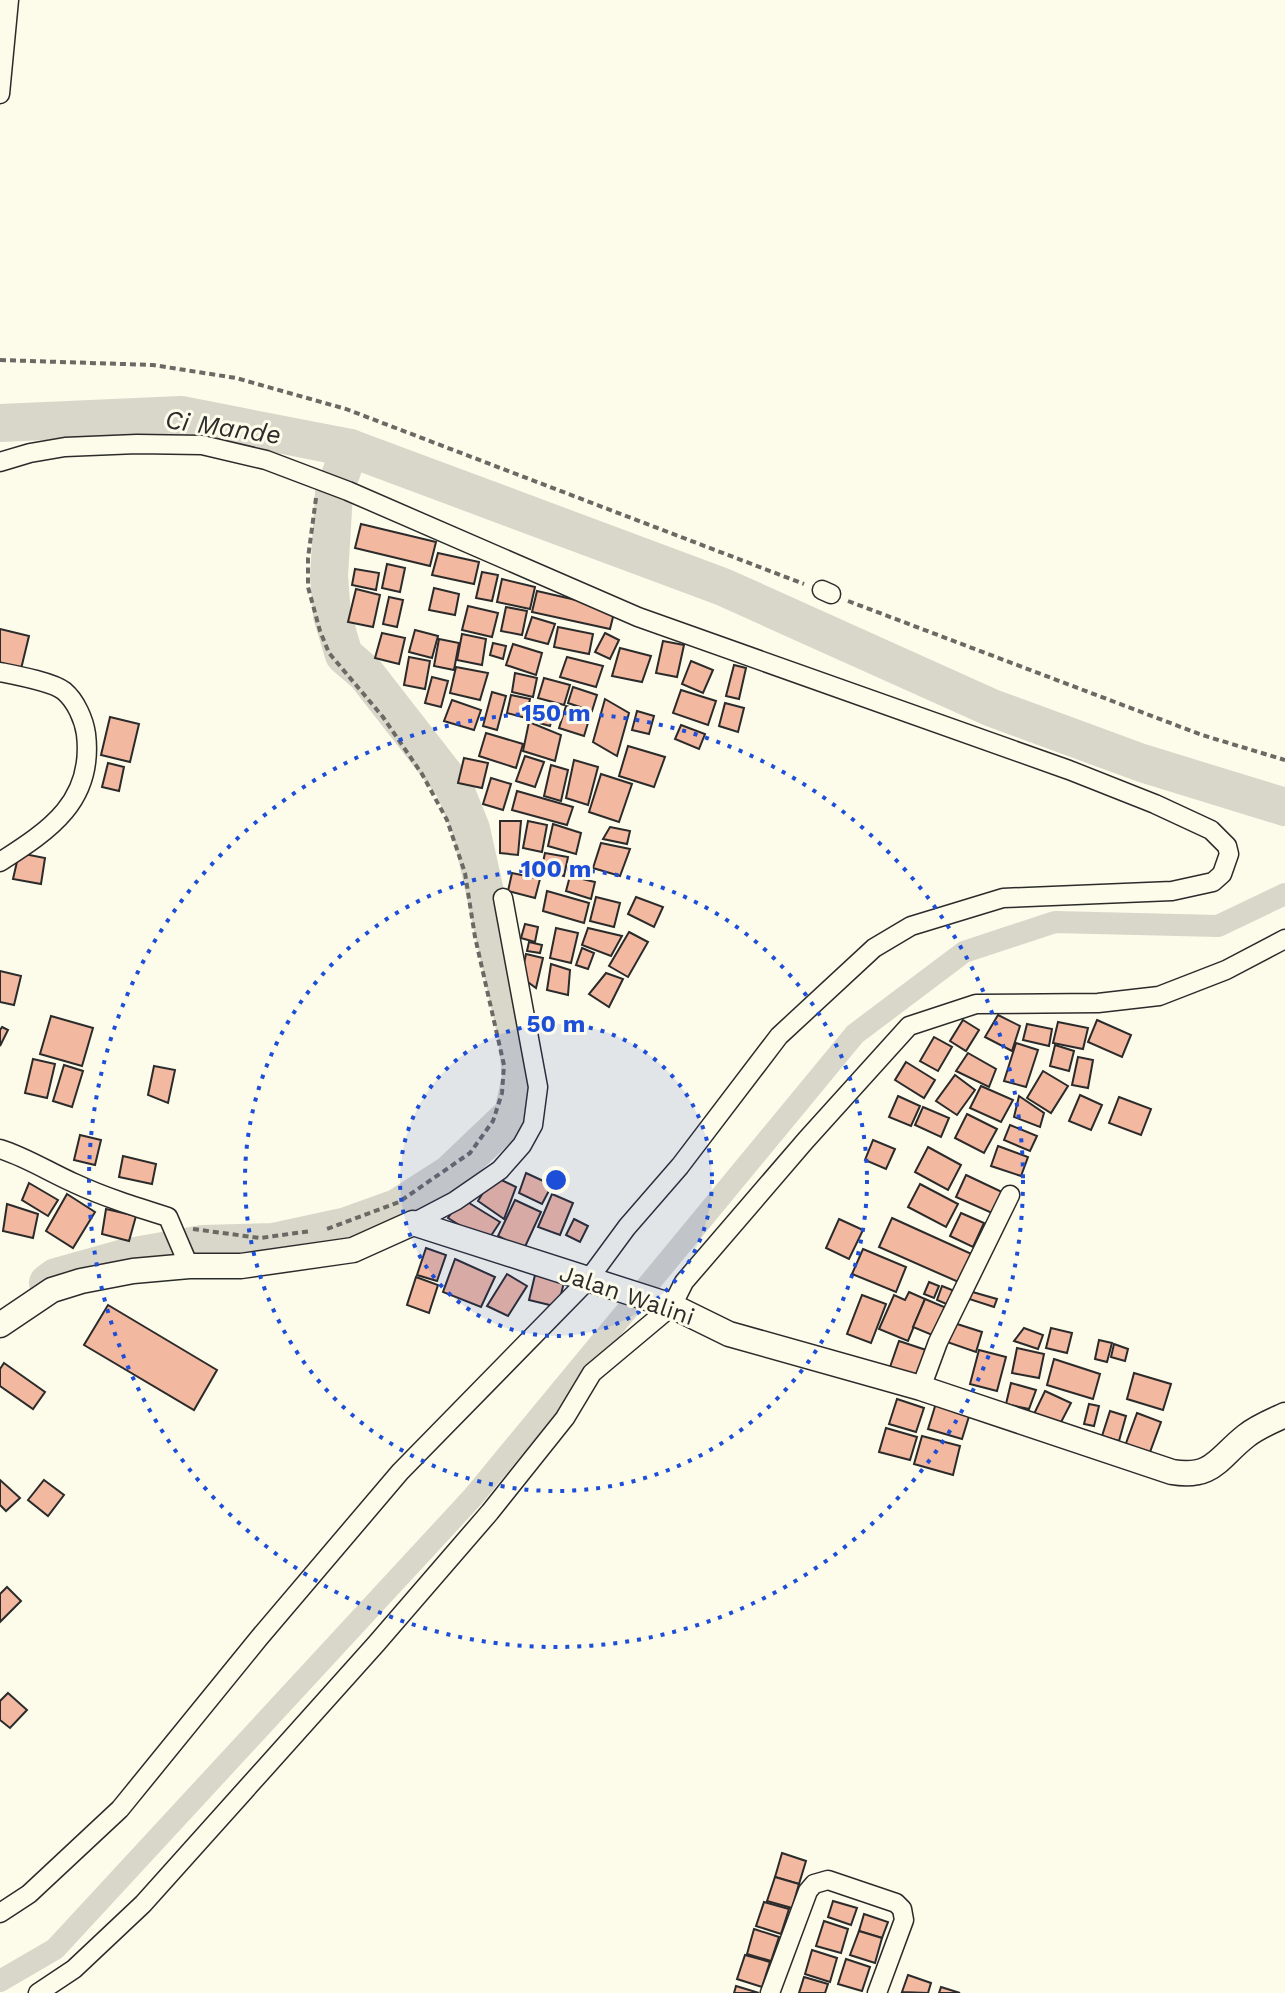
<svg xmlns="http://www.w3.org/2000/svg" width="1285" height="1993" font-family="'Work Sans',sans-serif">
<style>
.lines{fill:none;stroke-linecap:round;stroke-linejoin:round}
.canal{stroke:#d8d7c9;stroke-width:22}
.river{stroke:#d8d7c9;stroke-width:38}
.building{fill:#f2b8a0;stroke:#2b2b2b;stroke-width:2}
.minor-casing{stroke:#2b2b2b;stroke-width:21}
.tertiary-casing{stroke:#2b2b2b;stroke-width:27}
.path{stroke:#6a6964;stroke-width:4;stroke-dasharray:6 4;stroke-linecap:butt}
.minor{stroke:#fdfbea;stroke-width:18}
.tertiary{stroke:#fdfbea;stroke-width:24}
.ring{fill:none;stroke:#1d4ed8;stroke-width:4;stroke-dasharray:4 8}
.labels{text-anchor:middle;dominant-baseline:central;stroke-width:6;stroke-linejoin:round;paint-order:stroke}
.street-label{font-size:24px;fill:#2b2b2b;stroke:#fdfbea}
.water-label{font-size:26px;font-style:italic;fill:#2b2b2b;stroke:#fdfbea}
.centre{fill:#1d4ed8;stroke:#fdfbea;stroke-width:4}
.ring-label{font-size:24px;text-anchor:middle;font-weight:bold;fill:#1d4ed8;stroke:#fdfbea;stroke-width:6;stroke-linejoin:round;paint-order:stroke}
</style>
<rect width="100%" height="100%" fill="#fdfbea"/>
<g class="lines">
<polyline class="canal" points="0,1981 55,1949 473,1497 855,1034 964,952 1055,922 1218,926 1285,894"/>
<g class="river">
<polyline points="0,423 181,415 350,448"/>
<polyline points="48,1283 56,1277 124,1258 203,1244 273,1242 347,1226 397,1208 450,1174 513,1114 521,1077 517,1037 471,829 454,787 366,674 344,655 332,615 329,576 334,493 350,448 723,587 992,708 1142,763 1285,807"/>
</g>
</g>
<g class="building">
<polygon points="361,524 436,542 430,566 355,548"/>
<polygon points="438,553 479,562 474,584 432,575"/>
<polygon points="387,564 405,568 400,592 382,588"/>
<polygon points="355,569 379,573 376,590 352,585"/>
<polygon points="482,572 498,575 492,601 476,598"/>
<polygon points="502,579 535,587 530,609 497,602"/>
<polygon points="434,588 459,594 455,615 429,610"/>
<polygon points="356,589 380,595 373,627 348,622"/>
<polygon points="537,591 615,609 610,629 532,612"/>
<polygon points="389,597 403,600 397,627 383,624"/>
<polygon points="468,606 498,613 492,637 462,630"/>
<polygon points="506,607 527,611 522,635 501,631"/>
<polygon points="532,617 555,624 548,644 525,638"/>
<polygon points="558,627 593,634 589,654 554,647"/>
<polygon points="0,629 29,636 20,673 0,669"/>
<polygon points="415,630 438,636 432,658 409,652"/>
<polygon points="382,633 405,638 399,664 375,658"/>
<polygon points="605,633 619,640 610,659 595,652"/>
<polygon points="462,634 486,639 482,665 457,660"/>
<polygon points="439,639 459,643 454,670 434,666"/>
<polygon points="663,641 684,645 677,677 656,673"/>
<polygon points="493,643 506,646 503,659 490,655"/>
<polygon points="513,644 542,653 536,675 506,665"/>
<polygon points="620,648 651,656 642,682 612,676"/>
<polygon points="409,657 430,661 425,689 404,685"/>
<polygon points="567,657 603,666 596,687 560,677"/>
<polygon points="691,661 713,670 703,693 682,684"/>
<polygon points="734,665 746,668 739,699 726,696"/>
<polygon points="456,667 488,673 480,700 450,693"/>
<polygon points="515,673 537,678 533,697 512,692"/>
<polygon points="432,677 448,681 441,707 425,703"/>
<polygon points="544,678 570,685 564,705 538,698"/>
<polygon points="573,687 597,695 592,711 568,703"/>
<polygon points="681,690 716,701 708,725 673,713"/>
<polygon points="492,692 506,696 497,730 483,726"/>
<polygon points="511,695 530,699 526,718 507,713"/>
<polygon points="605,699 629,713 617,756 593,742"/>
<polygon points="452,700 481,710 474,730 444,721"/>
<polygon points="537,703 555,708 550,726 532,721"/>
<polygon points="725,703 744,708 738,732 719,726"/>
<polygon points="566,706 591,713 584,736 559,728"/>
<polygon points="637,711 654,716 649,734 632,730"/>
<polygon points="110,717 139,724 130,762 101,755"/>
<polygon points="529,722 561,735 555,761 523,751"/>
<polygon points="681,725 705,734 699,749 675,739"/>
<polygon points="486,733 523,744 516,768 479,756"/>
<polygon points="628,746 665,757 654,787 619,776"/>
<polygon points="525,756 544,762 535,787 516,781"/>
<polygon points="464,758 488,763 482,788 458,783"/>
<polygon points="574,760 598,767 588,805 566,798"/>
<polygon points="108,763 124,767 119,791 102,787"/>
<polygon points="551,765 568,770 561,801 544,796"/>
<polygon points="601,774 632,784 619,822 589,812"/>
<polygon points="491,778 511,784 503,810 483,804"/>
<polygon points="517,791 573,807 567,825 512,810"/>
<polygon points="500,821 521,821 518,855 500,853"/>
<polygon points="528,821 547,825 542,852 523,848"/>
<polygon points="553,824 581,833 576,854 548,846"/>
<polygon points="610,827 630,831 627,844 603,839"/>
<polygon points="601,843 630,849 620,876 593,868"/>
<polygon points="19,853 45,858 41,884 13,879"/>
<polygon points="545,853 568,857 564,876 541,871"/>
<polygon points="512,873 540,879 535,898 508,891"/>
<polygon points="570,876 595,882 591,899 566,891"/>
<polygon points="547,891 589,903 584,923 543,911"/>
<polygon points="596,897 620,903 614,927 590,921"/>
<polygon points="636,897 663,907 654,927 628,914"/>
<polygon points="525,924 538,927 535,942 521,938"/>
<polygon points="556,928 578,933 571,963 550,958"/>
<polygon points="588,928 622,936 611,956 582,945"/>
<polygon points="629,932 648,942 628,977 609,966"/>
<polygon points="529,942 542,945 540,953 527,951"/>
<polygon points="582,948 594,953 588,969 576,965"/>
<polygon points="526,954 543,958 536,988 521,977"/>
<polygon points="551,964 570,970 568,995 547,990"/>
<polygon points="0,971 21,976 14,1005 0,1002"/>
<polygon points="606,973 623,979 609,1007 589,994"/>
<polygon points="998,1015 1020,1026 1012,1051 985,1037"/>
<polygon points="51,1016 93,1028 82,1066 40,1054"/>
<polygon points="963,1020 979,1030 966,1051 950,1041"/>
<polygon points="1097,1020 1131,1035 1122,1057 1088,1042"/>
<polygon points="1058,1022 1088,1028 1083,1049 1053,1043"/>
<polygon points="1027,1024 1052,1029 1049,1046 1023,1040"/>
<polygon points="2,1027 8,1030 0,1046 0,1030"/>
<polygon points="934,1037 952,1047 938,1071 920,1061"/>
<polygon points="1016,1043 1038,1050 1026,1087 1004,1081"/>
<polygon points="1055,1045 1074,1051 1069,1071 1050,1066"/>
<polygon points="968,1053 996,1069 989,1087 956,1071"/>
<polygon points="1078,1057 1093,1060 1088,1088 1072,1085"/>
<polygon points="33,1059 55,1064 47,1098 25,1093"/>
<polygon points="906,1062 935,1080 924,1098 895,1080"/>
<polygon points="64,1065 83,1071 72,1107 53,1101"/>
<polygon points="154,1066 175,1070 168,1103 148,1095"/>
<polygon points="1043,1071 1068,1086 1051,1113 1027,1098"/>
<polygon points="955,1075 975,1090 957,1115 936,1101"/>
<polygon points="981,1086 1013,1100 1001,1122 970,1108"/>
<polygon points="1080,1095 1102,1105 1091,1130 1069,1121"/>
<polygon points="898,1096 920,1106 911,1126 889,1117"/>
<polygon points="1019,1096 1044,1113 1040,1127 1014,1117"/>
<polygon points="1119,1097 1151,1109 1141,1135 1109,1123"/>
<polygon points="923,1107 949,1118 941,1137 915,1125"/>
<polygon points="967,1114 997,1129 984,1153 955,1138"/>
<polygon points="1010,1125 1037,1136 1030,1151 1004,1140"/>
<polygon points="80,1135 101,1140 95,1165 74,1160"/>
<polygon points="873,1140 895,1149 886,1169 865,1160"/>
<polygon points="998,1146 1028,1157 1021,1176 991,1166"/>
<polygon points="928,1147 961,1165 948,1190 915,1172"/>
<polygon points="123,1156 156,1164 152,1184 119,1177"/>
<polygon points="526,1173 552,1185 542,1204 519,1193"/>
<polygon points="966,1175 1002,1192 992,1213 956,1197"/>
<polygon points="493,1176 516,1187 504,1219 478,1201"/>
<polygon points="29,1183 58,1200 48,1216 22,1200"/>
<polygon points="920,1184 958,1204 946,1227 908,1207"/>
<polygon points="67,1194 95,1212 73,1248 46,1231"/>
<polygon points="552,1194 573,1203 560,1235 538,1227"/>
<polygon points="461,1198 500,1222 487,1242 448,1218"/>
<polygon points="515,1200 541,1212 524,1249 498,1236"/>
<polygon points="7,1204 38,1214 33,1238 3,1231"/>
<polygon points="106,1209 136,1216 129,1241 102,1234"/>
<polygon points="961,1213 984,1223 973,1247 950,1236"/>
<polygon points="892,1218 976,1256 963,1284 879,1247"/>
<polygon points="574,1219 588,1226 580,1242 566,1235"/>
<polygon points="839,1219 863,1230 849,1259 826,1248"/>
<polygon points="426,1248 446,1255 437,1281 417,1275"/>
<polygon points="863,1249 906,1267 896,1292 852,1274"/>
<polygon points="455,1259 495,1277 481,1307 443,1292"/>
<polygon points="507,1274 527,1286 508,1316 487,1306"/>
<polygon points="535,1275 564,1282 558,1307 529,1300"/>
<polygon points="416,1277 438,1285 429,1313 407,1305"/>
<polygon points="929,1282 939,1286 934,1298 924,1294"/>
<polygon points="942,1286 957,1292 951,1306 937,1300"/>
<polygon points="969,1291 997,1299 994,1307 966,1298"/>
<polygon points="909,1292 925,1299 908,1341 879,1329 894,1295 905,1300"/>
<polygon points="862,1295 886,1304 871,1343 847,1334"/>
<polygon points="925,1299 949,1309 937,1337 913,1327"/>
<polygon points="108,1305 217,1370 194,1410 84,1345"/>
<polygon points="954,1323 982,1332 976,1352 947,1342"/>
<polygon points="1024,1328 1043,1335 1038,1349 1014,1341"/>
<polygon points="1051,1328 1072,1333 1067,1353 1046,1348"/>
<polygon points="1099,1340 1112,1343 1107,1362 1095,1359"/>
<polygon points="899,1341 929,1351 920,1377 890,1367"/>
<polygon points="1114,1344 1128,1349 1125,1361 1111,1357"/>
<polygon points="1017,1348 1044,1354 1039,1378 1012,1373"/>
<polygon points="979,1350 1006,1357 997,1391 970,1384"/>
<polygon points="1054,1359 1100,1374 1093,1399 1047,1385"/>
<polygon points="4,1363 45,1392 33,1409 0,1386 0,1369"/>
<polygon points="1134,1373 1171,1384 1163,1410 1127,1399"/>
<polygon points="1011,1383 1036,1390 1029,1409 1006,1404"/>
<polygon points="1045,1391 1071,1403 1058,1428 1033,1416"/>
<polygon points="897,1399 924,1408 916,1432 889,1424"/>
<polygon points="937,1400 971,1410 962,1439 928,1429"/>
<polygon points="1089,1404 1099,1406 1094,1426 1084,1424"/>
<polygon points="1110,1411 1126,1416 1119,1441 1102,1436"/>
<polygon points="1137,1413 1161,1422 1150,1452 1125,1446"/>
<polygon points="886,1428 917,1437 910,1460 879,1452"/>
<polygon points="922,1436 960,1446 953,1475 914,1464"/>
<polygon points="0,1480 20,1498 6,1511 0,1505"/>
<polygon points="44,1480 64,1495 48,1516 28,1500"/>
<polygon points="7,1587 21,1601 0,1622 0,1594"/>
<polygon points="8,1693 27,1710 10,1728 0,1720 0,1701"/>
<polygon points="782,1853 806,1861 799,1884 775,1877"/>
<polygon points="775,1877 799,1884 792,1908 767,1901"/>
<polygon points="833,1901 857,1908 851,1925 828,1917"/>
<polygon points="764,1902 789,1909 781,1934 756,1926"/>
<polygon points="864,1914 888,1922 882,1938 859,1931"/>
<polygon points="824,1921 848,1929 841,1953 816,1946"/>
<polygon points="754,1929 779,1937 771,1961 747,1954"/>
<polygon points="859,1931 882,1938 875,1963 850,1955"/>
<polygon points="812,1950 837,1958 830,1982 805,1974"/>
<polygon points="745,1955 770,1962 762,1987 737,1979"/>
<polygon points="846,1959 870,1967 862,1991 838,1984"/>
<polygon points="908,1975 931,1983 928,1993 902,1992"/>
<polygon points="804,1977 828,1984 825,1993 799,1993"/>
<polygon points="736,1986 759,1993 734,1993"/>
<polygon points="941,1987 960,1993 939,1993"/>
</g>
<g class="lines">
<g class="minor-casing">
<g id="minor">
<polyline points="0,94 9,0"/>
<polyline points="0,462 30,453 65,447 137,444 202,445 266,460 348,491 638,617 1069,770 1155,804 1211,830 1227,846 1229,854 1222,874 1213,882 1172,891 1003,898 911,926 874,948 779,1036 680,1166 627,1227 588,1280 400,1472 259,1638 120,1809 29,1894 0,1913"/>
<polyline points="822,590 831,594"/>
<path d="M0,672c15,3 53,10 64,19 12,10 20,29 22,43 8,67 -36,96 -86,128"/>
<path d="M0,1149c26,8 49,23 74,34 30,14 62,24 94,34l21,49"/>
<polyline points="413,1223 455,1201 500,1170 522,1145 533,1125 538,1087 503,898"/>
<polyline points="921,1388 938,1342 1010,1195"/>
<polyline points="38,1993 74,1969 143,1904 376,1644 490,1512 565,1418 592,1373 672,1306 684,1282 806,1140 909,1026 976,1004 1098,1003 1159,996 1226,970 1285,939"/>
<polyline points="770,1993 808,1891 814,1884 828,1880 896,1903 902,1909 904,1920 877,1993"/>
</g>
</g>
<g class="tertiary-casing">
<path id="tertiary" d="M0,1325l52,-35 29,-9 52,-10 56,-5h52l112,-16 60,-27 259,83 57,28 192,54 251,84c41,7 46,-14 74,-36 11,-9 26,-15 39,-21"/>
</g>
<g class="path">
<polyline points="0,360 153,365 236,378 346,409 804,584"/>
<polyline points="316,498 308,558 308,587 320,631 329,653 383,717 422,774 447,820 465,873 475,937 504,1065 502,1093 493,1121 470,1153 399,1202 324,1230"/>
<polyline points="848,601 1202,735 1285,760"/>
<polyline points="193,1229 260,1238 311,1231"/>
</g>
<use href="#minor" class="minor"/>
<use href="#tertiary" class="tertiary"/>
</g>
<circle cx="556" cy="1180" r="156" fill="#1d4ed8" fill-opacity=".12"/>
<g class="ring">
<circle cx="556" cy="1180" r="156"/>
<circle cx="556" cy="1180" r="311"/>
<circle cx="556" cy="1180" r="467"/>
</g>
<g class="labels">
<g class="street-label">
<text transform="translate(627 1295) rotate(19)">Jalan Walini</text>
</g>
<g class="water-label">
<text transform="translate(223 427) rotate(8)">Ci Mande</text>
</g>
</g>
<circle cx="556" cy="1180" r="12" class="centre"/>
<g class="ring-label">
<text x="556" y="721">150 m</text>
<text x="556" y="877">100 m</text>
<text x="556" y="1032">50 m</text>
</g>
</svg>
